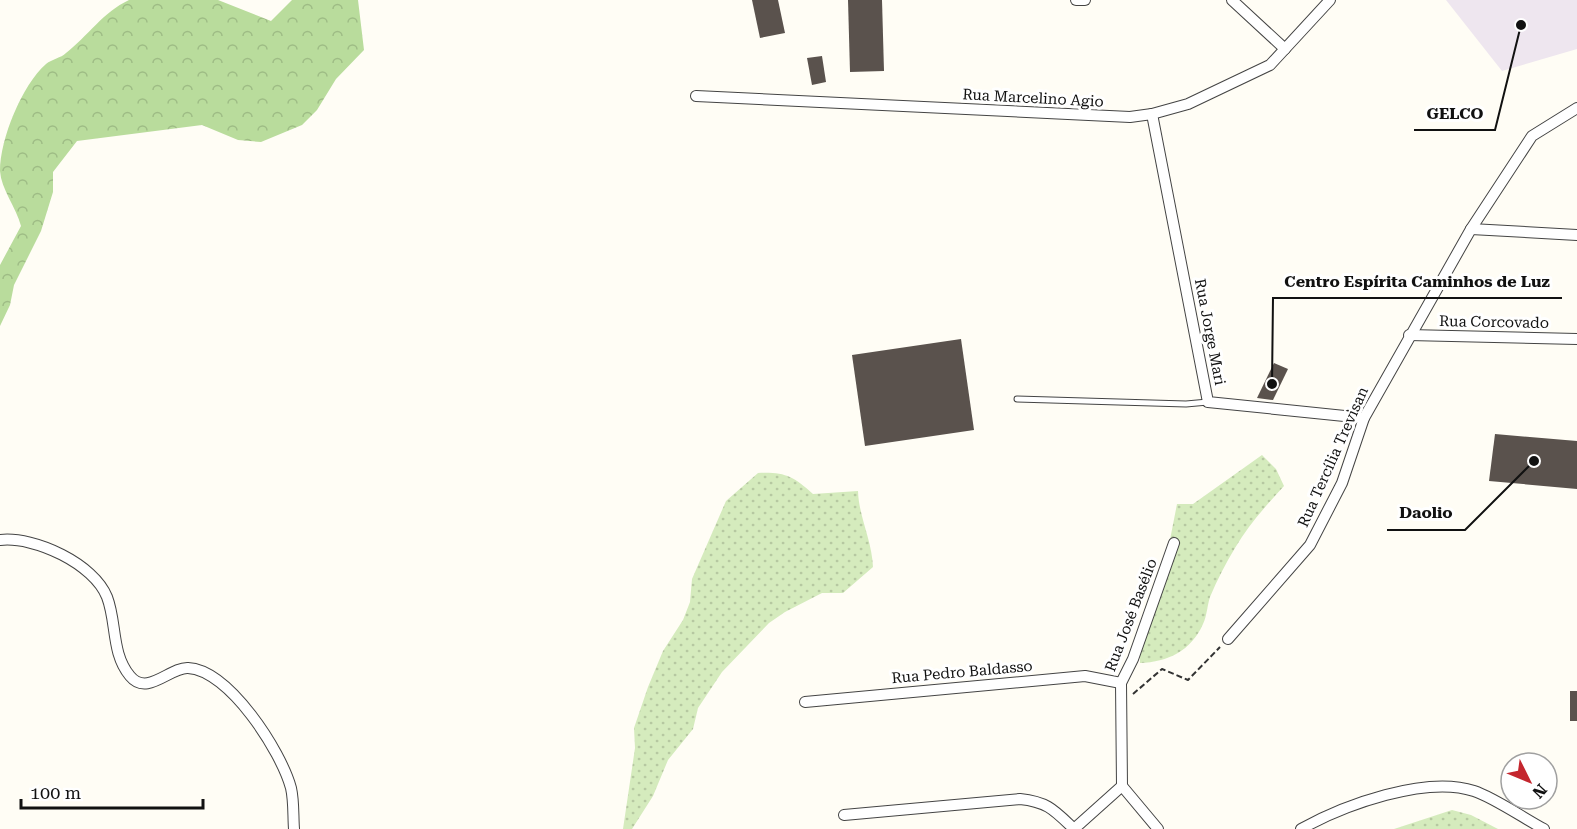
<svg xmlns="http://www.w3.org/2000/svg" width="1577" height="829" font-family="'Roboto Serif',serif">
<style>
.industrial{fill:#eee6ef}
.grass{fill:url(#grass-dots)}
.forest{fill:url(#forest-crowns)}
.building{fill:#5a524d}
.lines{fill:none;stroke-linecap:round;stroke-linejoin:round}
.lane-casing{stroke:#444;stroke-width:7}
.street-casing{stroke:#444;stroke-width:12}
.path{stroke:#333;stroke-width:2;stroke-dasharray:6 3;stroke-linecap:butt}
.lane{stroke:#fff;stroke-width:5}
.street{stroke:#fff;stroke-width:10}
.labels{text-anchor:middle;dominant-baseline:central;stroke-width:6;stroke-linejoin:round;paint-order:stroke}
.street-label{font-size:15px;fill:#111;stroke:#fff}
.leader{fill:none;stroke:#111;stroke-width:2}
.callout-dot{fill:#111;stroke:#fff;stroke-width:2}
.callout-label{font-size:16px;text-anchor:middle;font-weight:bold;fill:#111;stroke:#fff;stroke-width:6;stroke-linejoin:round;paint-order:stroke}
</style>
<defs>
<pattern id="grass-dots" width="8" height="8" patternUnits="userSpaceOnUse" patternTransform="scale(1.5)"><rect width="8" height="8" fill="#d5ebbd"/><path d="M2 2h.1M6 6h.1" fill="none" stroke="#b6c8a1" stroke-width="1.8" stroke-linecap="round"/></pattern>
<pattern id="forest-crowns" width="20" height="18" patternUnits="userSpaceOnUse" patternTransform="scale(1.5)"><rect width="20" height="18" fill="#b9dc9c"/><path d="M2 6a3 3 0 1 1 6 0M12 15a3 3 0 1 1 6 0" fill="none" stroke="#9ebc85"/></pattern>
</defs>
<rect width="100%" height="100%" fill="#fffdf5"/>
<polygon class="industrial" points="1446,0 1577,0 1577,49 1502,71"/>
<g class="grass">
<path d="M1262,455l14,14 8,17c-18,20 -35,38 -49,62 -9,15 -18,32 -25,49 -3,9 -3,19 -7,27 -12,27 -35,38 -63,39v-20l28,-93 9,-46h16z"/>
<path d="M758,473c27,-1 35,3 55,21l45,-3c1,27 14,49 15,76l-30,26h-21l-37,19 -16,11 -47,49 -24,36 -5,21 -25,31 -15,36 -21,33h-9l12,-81 -1,-20 14,-41 15,-36 20,-31 7,-18 2,-23 34,-78z"/>
<polygon points="1452,810 1471,815 1498,829 1394,829"/>
</g>
<path class="forest" d="M129,0h89l53,21 21,-21h66l6,50 -28,29 -19,31 -15,15 -41,17 -23,-2 -36,-15 -125,16 -24,31v20l-12,39 -27,54 -4,20 -10,21v-61l21,-39c-5,-19 -20,-37 -21,-55 0,-32 22,-86 46,-107 6,-5 15,-6 20,-11 22,-17 37,-41 63,-53z"/>
<g class="building">
<polygon points="752,0 778,0 785,33 760,38"/>
<polygon points="848,0 882,0 884,71 850,72"/>
<polygon points="822,56 826,82 812,85 807,58"/>
<polygon points="961,339 974,430 865,446 852,355"/>
<polygon points="1274,363 1288,369 1273,400 1257,398"/>
<polygon points="1495,434 1577,441 1577,489 1489,481"/>
<rect x="1570" y="691" width="7" height="30"/>
</g>
<g class="lines">
<g class="lane-casing">
<polyline id="lane" points="1017,399 1186,404 1208,402"/>
</g>
<g class="street-casing">
<g id="street">
<polyline points="1076,0 1085,0"/>
<polyline points="1232,0 1285,49"/>
<polyline points="696,96 1130,117 1152,114 1188,104 1270,65 1330,0"/>
<polyline points="1152,114 1208,402 1364,418"/>
<polyline points="1471,229 1577,235"/>
<polyline points="1409,335 1577,339"/>
<path d="M0,540c35,-4 94,24 107,57 10,26 4,56 23,79 17,21 40,-9 58,-8 41,2 93,83 103,120 3,13 2,28 3,41"/>
<polyline points="1228,639 1310,545 1342,483 1364,418 1471,229 1532,136 1577,108"/>
<polyline points="805,702 1085,676 1121,683"/>
<path d="M844,815l176,-16c28,3 34,11 54,30"/>
<polyline points="1074,829 1122,786"/>
<polyline points="1158,829 1122,786 1121,683 1133,659 1174,543"/>
<path d="M1301,829c43,-24 125,-54 173,-38 19,6 51,28 70,38"/>
</g>
</g>
<polyline class="path" points="1133,694 1162,669 1188,680 1220,647"/>
<use href="#lane" class="lane"/>
<use href="#street" class="street"/>
</g>
<g class="labels">
<g class="street-label">
<text transform="translate(1033 98) rotate(3)">Rua Marcelino Agio</text>
<text transform="translate(1494 322) rotate(1)">Rua Corcovado</text>
<text transform="translate(1210 332) rotate(79)">Rua Jorge Mari</text>
<text transform="translate(1333 457) rotate(-66)">Rua Tercília Trevisan</text>
<text transform="translate(1131 615) rotate(-69)">Rua José Basélio</text>
<text transform="translate(962 672) rotate(-5)">Rua Pedro Baldasso</text>
</g>
</g>
<path class="leader" d="M1521 25L1495 130H1414M1272 384L1273 298H1562M1534 461L1465 530H1387"/>
<g class="callout-dot">
<circle cx="1521" cy="25" r="6"/>
<circle cx="1272" cy="384" r="6"/>
<circle cx="1534" cy="461" r="6"/>
</g>
<g class="callout-label">
<text x="1455" y="119">GELCO</text>
<text x="1417" y="287">Centro Espírita Caminhos de Luz</text>
<text x="1426" y="518">Daolio</text>
</g>
<g transform="translate(1529 781) rotate(133)"><circle r="28" fill="#ffffff" stroke="#a0a0a0" stroke-width="1.5"/>
<path d="M0-4.5L10 22L0 15L-10 22Z" fill="#c4262e"/>
<text y="-9" font-size="16" font-weight="bold" text-anchor="middle" fill="#111111">N</text>
</g>
<path d="M21 799v9h182v-9" fill="none" stroke="#111111" stroke-width="3"/>
<text x="30" y="799" font-size="18" fill="#111111" stroke="#ffffff" stroke-width="4.5" paint-order="stroke">100 m</text>
</svg>
